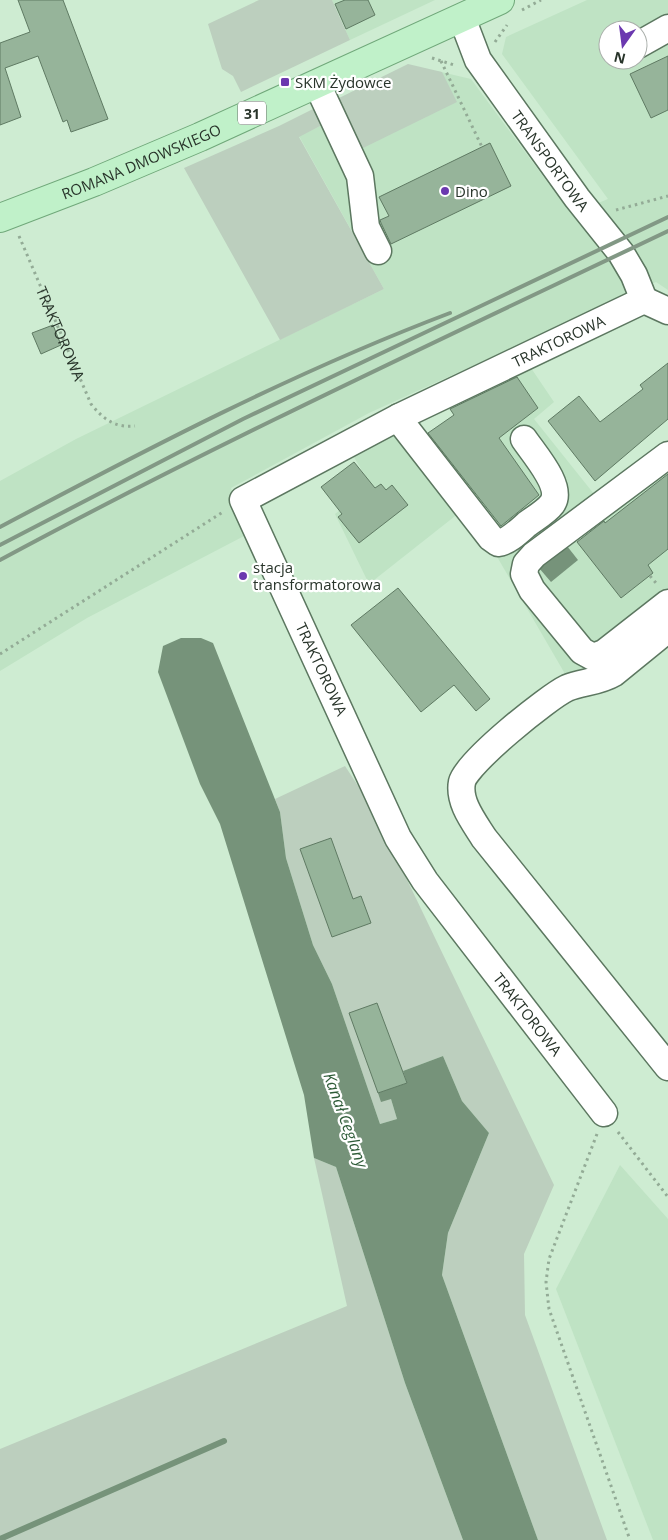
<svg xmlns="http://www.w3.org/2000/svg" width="668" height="1540" font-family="'Open Sans',sans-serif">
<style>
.built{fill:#bfe3c4;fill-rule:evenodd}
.green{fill:#bccfbe}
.water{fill:#76937a}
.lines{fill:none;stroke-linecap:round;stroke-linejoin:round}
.stream{stroke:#76937a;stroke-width:6}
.building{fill:#96b49a;stroke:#5f7a63}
.minor-casing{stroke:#5c7760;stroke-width:29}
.major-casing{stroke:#70a87a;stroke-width:30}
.path{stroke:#93ab96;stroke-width:3;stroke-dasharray:2.5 4;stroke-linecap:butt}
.minor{stroke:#fff;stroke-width:26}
.major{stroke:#c0f1c9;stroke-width:28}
.rail{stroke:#829885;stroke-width:4}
.poi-dot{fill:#6b38af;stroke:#fff;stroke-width:2}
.labels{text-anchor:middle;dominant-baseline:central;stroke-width:4.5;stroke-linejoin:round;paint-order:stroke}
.shield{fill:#fff;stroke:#68716a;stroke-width:1}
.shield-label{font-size:14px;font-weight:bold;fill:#28342a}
.poi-label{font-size:15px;fill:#28342a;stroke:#fff;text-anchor:start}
.street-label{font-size:15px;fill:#28342a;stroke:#fff}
.water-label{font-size:16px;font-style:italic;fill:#2e5c38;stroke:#fff}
</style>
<rect width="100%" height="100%" fill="#ceecd2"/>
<g class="built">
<polygon points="332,0 435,0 350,40"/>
<path d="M587,0h81v290l-12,-8 -287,131 -138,75 15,47 -159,83 -87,53v-190l76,-42 308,-150 -85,-153 138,-65 34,8 100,135 37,-15 -106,-145 4,-17zM608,30h30v30h-30z"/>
<polygon points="531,368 554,402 534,419 598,499 668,444 668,617 605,668 568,679 496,555 464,509 369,584 335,514 371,486 351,452 395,430 424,436 455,415 449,408 479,388 483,395 514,373"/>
<polygon points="620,1165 668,1219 668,1540 653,1540 556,1289"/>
</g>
<g class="green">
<polygon points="259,0 332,0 350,40 241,92 233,76 222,69 208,24"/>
<polygon points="408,64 442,72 457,102 359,150 335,100"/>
<polygon points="315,108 324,124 299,137 384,289 280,340 184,168 279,126"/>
<polygon points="345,766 372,807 554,1185 524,1254 525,1315 607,1540 538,1540 442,1275 448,1233 489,1133 462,1101 443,1056 403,1071 407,1083 391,1099 397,1119 380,1124 332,984 313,945 286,858 280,812 275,799"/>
<polygon points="314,1158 336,1167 405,1383 463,1540 0,1540 0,1449 347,1306"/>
</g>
<g class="water">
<polygon points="567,546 578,560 551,582 539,568"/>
<polygon points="181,638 201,638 213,643 280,812 286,858 313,945 332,984 380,1124 397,1119 391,1099 381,1102 378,1093 407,1083 403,1071 443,1056 462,1101 489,1133 448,1233 442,1275 538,1540 463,1540 405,1383 336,1167 314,1158 304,1095 220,824 200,784 158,672 163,646"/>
</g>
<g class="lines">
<polyline class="stream" points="0,1539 224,1441"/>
</g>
<g class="building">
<polygon points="18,0 63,0 108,119 71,132 67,120 63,122 38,56 5,68 21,117 0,125 0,43 30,32"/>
<polygon points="345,0 368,0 375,15 346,29 335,4"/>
<polygon points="668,56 668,110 651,118 630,74"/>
<polygon points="490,143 511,186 391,244 381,223 380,220 389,216 379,197"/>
<polygon points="53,325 61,345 41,354 32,333"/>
<polygon points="668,363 668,419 595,481 548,421 579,396 600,422 643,389 640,385"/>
<polygon points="517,377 538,408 499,438 539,495 501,526 428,433 454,415 450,409"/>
<polygon points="354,462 375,488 381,484 386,490 392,485 408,505 359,543 338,517 342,514 321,487"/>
<polygon points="668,474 668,549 648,565 653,573 621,598 577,542 604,521 605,523"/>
<polygon points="398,588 490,699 476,711 454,685 421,712 351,625"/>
<polygon points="331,838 353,899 361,896 371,923 332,937 300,849"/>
<polygon points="377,1003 407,1083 378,1093 349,1013"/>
</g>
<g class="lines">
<g class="minor-casing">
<g id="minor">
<path id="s2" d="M462,18l16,42 99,138 44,55 13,22 10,25"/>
<polyline points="638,45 668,28"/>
<polyline points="317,84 360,176 366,227 378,251"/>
<polyline points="644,300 668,311"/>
<path d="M399,417l5,9 87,112 7,5c10,-1 21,-12 29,-19 8,-6 19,-12 25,-20 12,-17 -18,-50 -28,-65"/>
<polyline points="668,455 534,555 526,564 524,574 532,590 582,651 593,657 604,653 668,603"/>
<path d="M668,629l-54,44c-15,9 -32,9 -47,15 -19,9 -101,75 -105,94 -4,20 12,40 22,56l184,229"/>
<path id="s3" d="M604,1113l-179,-232 -27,-43 -155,-338 156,-83 245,-117"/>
</g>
</g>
<g class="major-casing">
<g id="major">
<path id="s4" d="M0,218l94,-36 106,-45 300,-137"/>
</g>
</g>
<g class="path">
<polyline points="522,10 541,0"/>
<polyline points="495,42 507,25"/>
<polyline points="432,58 454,65"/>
<polyline points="441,61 482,147"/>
<polyline points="616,210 668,196"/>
<path id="s1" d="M19,236l72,168c12,15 24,24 44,22"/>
<polyline points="650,576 656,583"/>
<polyline points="0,654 223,512"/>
<polyline points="618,1132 668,1197"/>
<polyline points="597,1134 549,1259 546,1282 549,1309 630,1540"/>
</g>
<use href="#minor" class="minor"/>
<use href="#major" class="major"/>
<g class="rail">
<path d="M0,527c147,-78 294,-155 450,-214"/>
<polyline points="0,545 243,419 668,217"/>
<path d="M0,560c219,-118 444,-222 668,-329"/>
</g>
</g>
<g class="poi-dot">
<rect x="280" y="77" width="10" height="10" rx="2.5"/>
<circle cx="445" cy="191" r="5"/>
<circle cx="243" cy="576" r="5"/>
</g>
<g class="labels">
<rect class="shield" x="238" y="101.5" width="28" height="23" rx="4"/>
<g class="shield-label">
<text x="252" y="113">31</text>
</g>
<g class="poi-label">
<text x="295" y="82">SKM Żydowce</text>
<text x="455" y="191">Dino</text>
<text x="253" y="567">stacja<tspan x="253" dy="17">transformatorowa</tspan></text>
</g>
<g class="street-label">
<text stroke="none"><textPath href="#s2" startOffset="169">TRANSPORTOWA</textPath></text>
<text stroke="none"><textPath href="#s4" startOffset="152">ROMANA DMOWSKIEGO</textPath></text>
<text stroke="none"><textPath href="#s1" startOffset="106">TRAKTOROWA</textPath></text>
<text stroke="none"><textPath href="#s3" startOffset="1069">TRAKTOROWA</textPath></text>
<text transform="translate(322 669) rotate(65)">TRAKTOROWA</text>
<text transform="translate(528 1014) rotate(52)">TRAKTOROWA</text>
</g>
<g class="water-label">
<text transform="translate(346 1120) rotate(70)">Kanał Ceglany</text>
</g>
</g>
<g transform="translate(623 45) rotate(194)"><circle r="24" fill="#ffffff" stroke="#a9aeaa"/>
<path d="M0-4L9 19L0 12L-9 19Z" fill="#6b38af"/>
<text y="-8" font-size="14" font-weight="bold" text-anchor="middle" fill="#28342a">N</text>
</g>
</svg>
